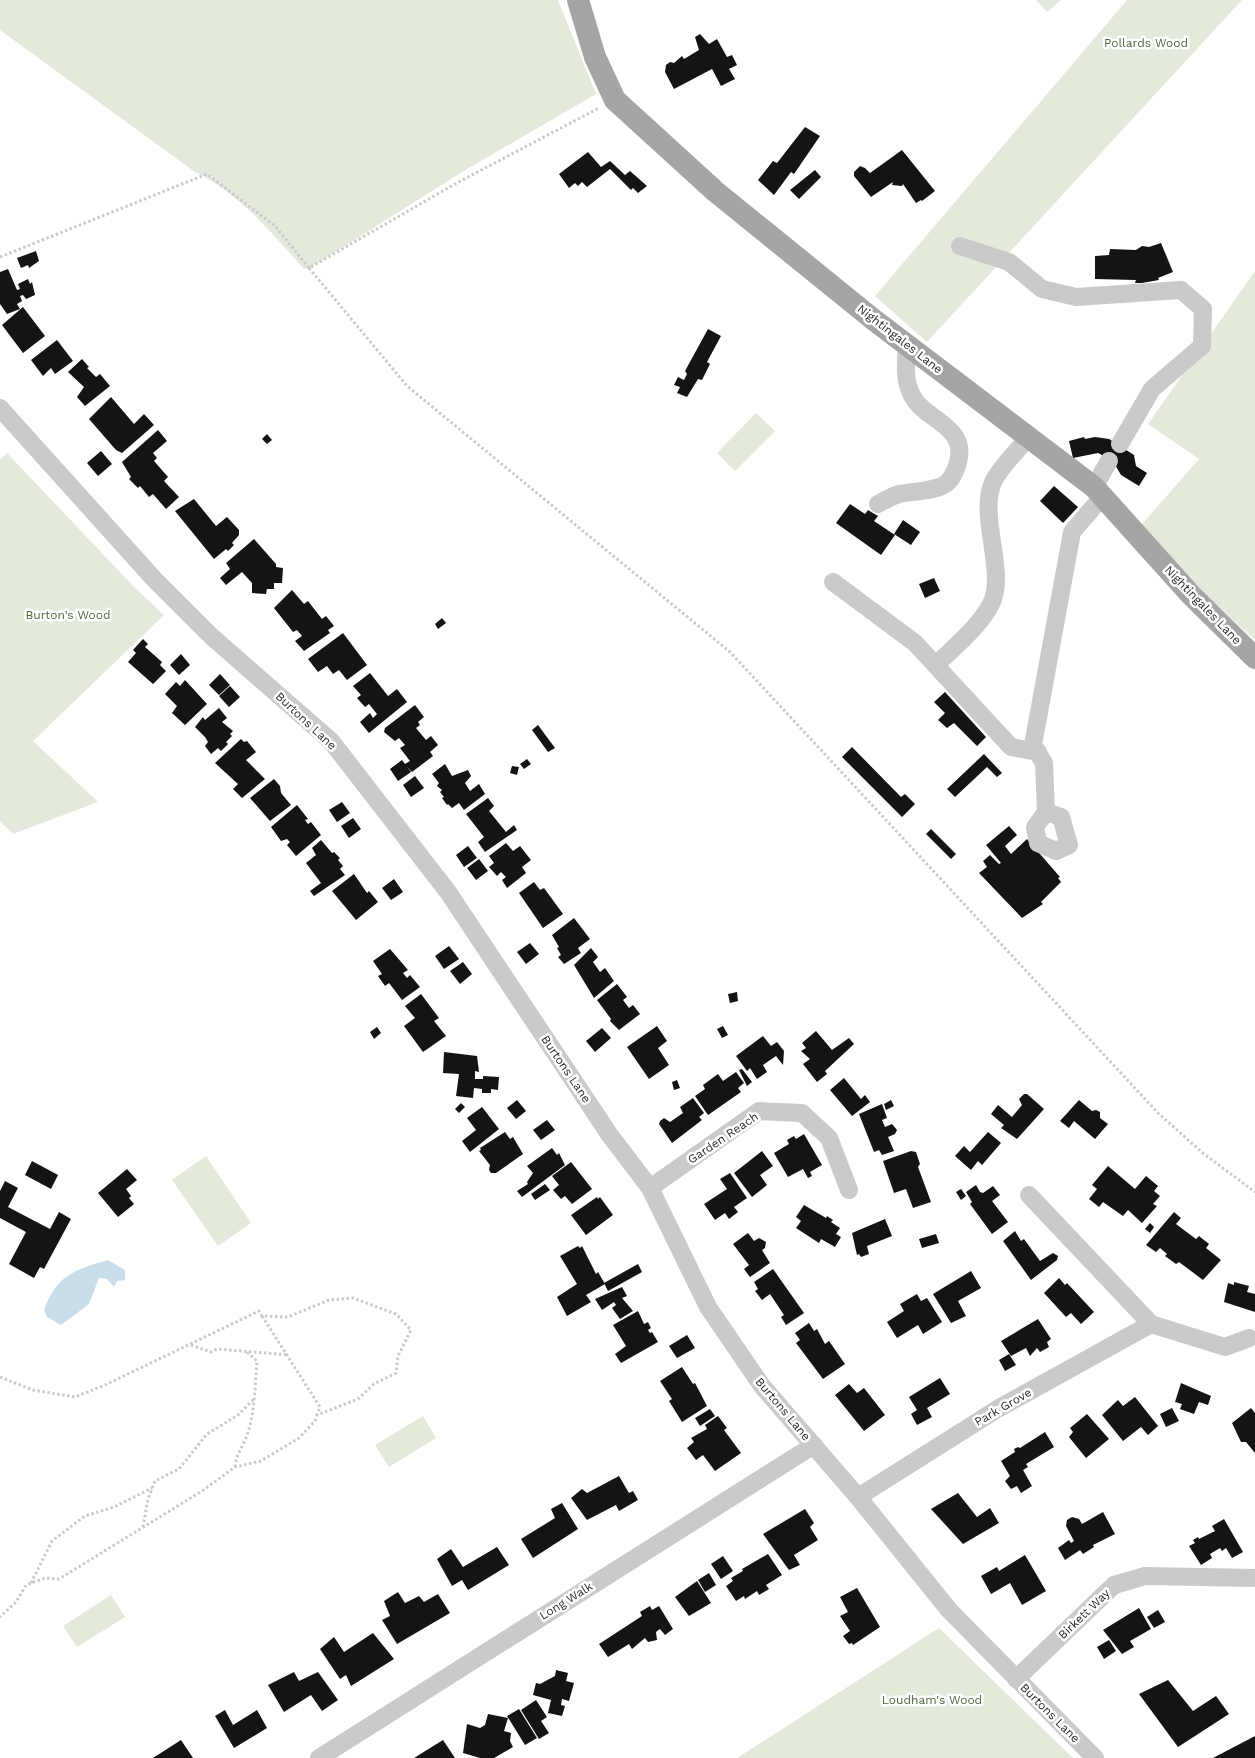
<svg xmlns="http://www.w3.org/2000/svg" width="1255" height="1758" font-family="'Work Sans',sans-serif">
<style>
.green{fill:#e3eadb}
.water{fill:#c8dce9}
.building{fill:#141414}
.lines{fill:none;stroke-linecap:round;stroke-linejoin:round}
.path{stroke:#cacaca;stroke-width:3;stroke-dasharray:2.5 2.5;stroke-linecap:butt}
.minor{stroke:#cacaca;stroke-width:18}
.major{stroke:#a5a5a5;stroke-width:22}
.labels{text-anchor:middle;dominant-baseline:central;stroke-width:5;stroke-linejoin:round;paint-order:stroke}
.park-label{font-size:12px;fill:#50663d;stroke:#fff}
.street-label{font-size:12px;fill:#2d2d2d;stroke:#fff}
</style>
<rect width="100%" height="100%" fill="#fff"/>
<g class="green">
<path d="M0,0h558l38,94 -129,75 -156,98 -7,2c-32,-36 -65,-76 -109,-97l-195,-142z"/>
<polygon points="1036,0 1061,0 1047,12"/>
<polygon points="1127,0 1242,0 927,342 875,296"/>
<polygon points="1255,271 1255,640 1136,531 1199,459 1148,424"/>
<polygon points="756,413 775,431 735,471 717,453"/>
<polygon points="7,453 135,588 164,615 33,741 98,802 13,834 0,821 0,459"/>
<polygon points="206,1156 251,1223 218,1246 172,1180"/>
<polygon points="423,1416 436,1438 389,1467 375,1445"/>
<polygon points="111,1595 125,1617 77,1647 63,1626"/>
<polygon points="939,1628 1073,1758 737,1758"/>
</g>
<path class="water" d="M108,1260l17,10v10l-8,1 -3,6 -7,-8 -8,-1 -10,26 -28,21 -14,-8 -3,-7c13,-35 30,-40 64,-50z"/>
<g class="building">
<polygon points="700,34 709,44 717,39 727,57 732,55 737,65 729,69 735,79 721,86 712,69 674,89 665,72 666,65 670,62 674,63 682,56 684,59 699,50 695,37"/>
<polygon points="805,127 820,136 794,174 791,172 774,195 758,180 773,161 777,163"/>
<polygon points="902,150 935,191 922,201 921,200 916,203 903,184 902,186 892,185 893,182 871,197 854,176 854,172 860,166 865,168 870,173"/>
<polygon points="588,152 601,167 610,161 625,175 630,171 647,186 638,193 633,188 631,190 610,169 587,187 582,182 578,186 575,183 569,188 559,174"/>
<polygon points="815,170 821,177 799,199 790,190"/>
<polygon points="1161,243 1173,272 1158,278 1159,280 1142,283 1135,283 1136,280 1095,279 1095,256 1109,255 1110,249 1136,250 1142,246 1149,247"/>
<polygon points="36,251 39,261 29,268 28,265 21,268 17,258"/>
<polygon points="8,269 17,290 20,289 18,284 28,279 30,284 32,282 35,295 26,299 23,295 20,296 22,301 17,304 20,309 7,314 0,304 0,272"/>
<polygon points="23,307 45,336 23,353 2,325"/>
<polygon points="708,329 721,336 707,362 710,364 702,380 698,379 687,397 677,393 680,387 674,385 678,377 684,380 687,374 685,371"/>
<polygon points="57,340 73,361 55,374 51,368 43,376 31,360"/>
<polygon points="82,359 89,367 87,368 96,377 100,374 110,386 85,406 77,397 84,387 68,372"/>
<polygon points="111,397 134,424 144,414 154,425 122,453 116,450 89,419"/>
<polygon points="158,430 167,441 153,453 157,458 154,461 168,477 164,481 179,497 166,509 153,494 149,497 140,486 138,488 129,479 131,477 122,462"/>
<polygon points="267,434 272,440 267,444 262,439"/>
<polygon points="1084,437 1085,439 1095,437 1109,439 1134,455 1136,466 1147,473 1139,486 1121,475 1114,463 1106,457 1098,453 1073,458 1069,441"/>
<polygon points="101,451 112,464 98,476 87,463"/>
<polygon points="1054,486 1078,507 1063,523 1040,501"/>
<polygon points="194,499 216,526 227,517 239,530 239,535 232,543 234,545 228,551 226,549 214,559 175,511"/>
<polygon points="850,504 865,514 868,510 878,516 874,521 895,535 881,555 836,523"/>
<polygon points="903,520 920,532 911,545 894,534"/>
<polygon points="254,539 276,564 276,567 283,568 282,583 274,583 274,589 267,589 266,594 252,593 252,583 242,572 226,585 220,578 230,569 226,563"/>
<polygon points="934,578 940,591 925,598 919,584"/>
<polygon points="292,590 304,604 308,601 322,619 326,616 334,626 328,630 330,633 304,651 295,641 302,636 297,630 293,632 274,608"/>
<polygon points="442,618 446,623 438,629 435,624"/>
<polygon points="343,633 367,665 347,680 339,670 333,674 327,666 318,672 308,659"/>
<polygon points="143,639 148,644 145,647 162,662 160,665 166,671 153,684 128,662 136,653 133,650"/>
<polygon points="181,654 190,665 179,675 170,665"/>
<polygon points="370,673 388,696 397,689 407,702 369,733 360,722 370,713 373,718 377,714 369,704 365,707 357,698 361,695 353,686"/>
<polygon points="220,674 230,685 219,695 209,685"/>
<polygon points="185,680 207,704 185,725 172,713 177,706 165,694 176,682 180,686"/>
<polygon points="230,686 240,697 229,707 219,696"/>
<polygon points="945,692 986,737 977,746 954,723 947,728 938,720 945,713 934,702"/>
<polygon points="415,705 424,717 418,722 420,725 416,728 426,740 431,736 438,745 430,752 433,756 412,772 407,767 411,772 398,781 390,769 402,760 405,764 410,761 400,748 405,745 399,738 395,741 384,732 385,728"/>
<polygon points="219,708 227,718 222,722 233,731 230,734 232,736 226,742 228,744 221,751 218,748 211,754 205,746 208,742 205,737 195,727 203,717 205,720"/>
<polygon points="538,725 555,748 548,752 532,730"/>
<polygon points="241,739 244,742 247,741 256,752 246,760 265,779 242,798 233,789 238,784 215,763"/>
<polygon points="852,747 901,797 905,794 915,804 902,817 842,757"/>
<polygon points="984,754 1002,773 997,777 987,767 955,797 947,789"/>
<polygon points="527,759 531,764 524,769 520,764"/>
<polygon points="445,764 452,776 468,770 471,776 465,783 470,791 479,784 485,794 464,810 459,803 452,808 448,804 447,805 442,798 444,797 440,792 442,790 437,786 439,783 432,774"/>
<polygon points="512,766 519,767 517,775 510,773"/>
<polygon points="415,776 424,788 411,797 403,785"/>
<polygon points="274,779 280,786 281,793 291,805 270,821 250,798"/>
<polygon points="488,798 494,806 489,811 506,832 514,825 517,830 485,852 478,842 484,837 466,814"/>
<polygon points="342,802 350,813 337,822 329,810"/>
<polygon points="297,805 308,819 305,820 308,824 311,822 321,835 296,856 287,845 290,842 287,839 281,841 271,827"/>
<polygon points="353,818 361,829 349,838 341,826"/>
<polygon points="1009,826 1017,835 1005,846 1011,854 1027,839 1060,877 1058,878 1061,882 1041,902 1043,904 1022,918 979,873 987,867 983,861 990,855 999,864 1001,863 986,845"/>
<polygon points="931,829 956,854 951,859 926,834"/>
<polygon points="321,840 332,853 334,852 340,858 338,860 343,866 340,869 345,875 314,896 310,891 321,883 306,863 316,855 312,848"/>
<polygon points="506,843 513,851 520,846 531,860 522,867 526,873 507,888 502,880 506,877 501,872 497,876 489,867 494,863 489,856"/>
<polygon points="468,846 477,858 464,867 456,855"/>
<polygon points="479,859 488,871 476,880 467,868"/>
<polygon points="354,874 367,893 369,891 378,902 356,920 332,891"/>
<polygon points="394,879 403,892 391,900 382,888"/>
<polygon points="534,882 540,890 544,888 563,914 543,928 519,893"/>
<polygon points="574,918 590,939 578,948 581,953 564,964 558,957 561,955 557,948 559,947 552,935"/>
<polygon points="530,943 539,954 526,964 517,952"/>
<polygon points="449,946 459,959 444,969 435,956"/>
<polygon points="591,948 598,957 593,962 600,972 605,968 614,981 594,998 574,965"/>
<polygon points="390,949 408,970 403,973 407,978 410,975 420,987 402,1000 389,983 385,986 378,976 382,974 373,961"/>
<polygon points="463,962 472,974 460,984 450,971"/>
<polygon points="617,984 627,997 623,1000 629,1008 633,1005 640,1014 619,1030 610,1021 611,1019 597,1000"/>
<polygon points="737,992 738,1001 730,1003 728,994"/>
<polygon points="421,994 439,1018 434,1021 446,1036 423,1052 404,1026 415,1018 405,1006"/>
<polygon points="657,1026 667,1041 658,1048 669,1065 649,1079 627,1047"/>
<polygon points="723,1026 728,1035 722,1038 717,1029"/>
<polygon points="377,1027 381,1033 374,1039 370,1032"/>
<polygon points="602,1028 611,1038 595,1052 586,1041"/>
<polygon points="816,1031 832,1050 849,1038 854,1044 825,1071 827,1074 817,1082 803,1064 810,1059 801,1051 806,1048 802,1043"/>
<polygon points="763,1036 771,1046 777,1042 784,1051 783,1065 776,1056 763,1065 767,1072 757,1079 750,1068 747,1071 736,1056"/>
<polygon points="444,1052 477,1056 479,1072 475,1071 475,1079 483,1079 483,1076 499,1077 498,1090 491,1089 491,1093 482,1093 482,1089 474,1088 473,1098 456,1096 459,1074 443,1073"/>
<polygon points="742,1069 752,1082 747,1086 739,1070"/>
<polygon points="736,1072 744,1083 738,1088 741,1092 708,1115 695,1096 705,1089 703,1085 718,1074 723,1081"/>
<polygon points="844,1078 861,1099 865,1095 870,1102 852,1116 830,1090"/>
<polygon points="677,1080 680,1088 674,1090 672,1082"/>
<polygon points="1024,1094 1027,1094 1044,1109 1017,1139 1001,1128 1004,1125 991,1114 998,1105 1012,1117 1022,1105 1019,1099"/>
<polygon points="693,1098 704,1113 699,1117 702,1120 672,1143 659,1124 660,1121 664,1118 670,1122 683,1113 680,1107"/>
<polygon points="517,1100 526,1111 516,1119 507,1108"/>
<polygon points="891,1100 894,1106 886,1110 884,1104"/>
<polygon points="1079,1100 1092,1111 1096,1110 1100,1112 1100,1118 1108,1124 1095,1139 1074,1121 1069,1128 1060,1121"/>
<polygon points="461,1103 465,1107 459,1113 455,1109"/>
<polygon points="882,1104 887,1118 882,1120 885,1127 892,1124 897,1130 895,1134 888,1137 894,1151 882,1155 879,1150 874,1152 859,1114"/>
<polygon points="482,1107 499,1129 470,1152 462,1141 476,1130 467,1118"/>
<polygon points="547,1120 555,1130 541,1140 533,1130"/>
<polygon points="505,1132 510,1139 513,1137 523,1154 496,1173 491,1173 489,1170 490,1165 479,1151 481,1150 480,1148"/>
<polygon points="988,1132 1001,1143 982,1165 978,1161 971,1170 955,1156 964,1146 970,1152"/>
<polygon points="804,1134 822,1165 810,1172 812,1176 808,1178 803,1169 788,1177 774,1153 789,1144 787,1140 794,1136 796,1139"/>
<polygon points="552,1148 557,1155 559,1153 565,1165 522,1197 517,1191 528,1184 527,1182 533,1173 527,1166"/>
<polygon points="762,1151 773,1166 760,1175 767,1185 752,1197 734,1173"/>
<polygon points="911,1151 916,1152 920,1164 918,1167 931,1202 913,1208 906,1189 894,1193 883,1161"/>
<polygon points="32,1161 58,1175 51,1189 25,1175"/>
<polygon points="571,1162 592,1189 572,1204 565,1196 561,1199 553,1190 559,1185 552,1176"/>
<polygon points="1108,1166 1135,1189 1146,1176 1158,1186 1154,1191 1160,1196 1153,1204 1157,1206 1142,1223 1128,1210 1123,1216 1103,1202 1099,1207 1089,1199 1097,1189 1092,1185"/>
<polygon points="127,1169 137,1180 126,1189 131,1196 129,1198 134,1204 118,1217 98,1193"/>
<polygon points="730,1173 747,1198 734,1207 738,1212 729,1219 725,1213 715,1220 704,1204 727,1189 720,1179"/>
<polygon points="5,1181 18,1188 8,1207 50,1229 59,1212 71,1219 44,1269 40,1267 34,1278 9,1264 26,1232 0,1218 0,1191"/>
<polygon points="545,1184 550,1190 535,1200 531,1194"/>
<polygon points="976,1185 980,1192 983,1193 993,1186 1000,1195 992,1201 1008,1222 992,1234 970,1204 972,1202 966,1192"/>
<polygon points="961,1189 966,1196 961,1200 956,1192"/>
<polygon points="597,1197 598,1199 600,1197 613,1215 586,1235 571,1215"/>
<polygon points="804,1205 826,1218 827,1216 833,1220 831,1222 840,1228 836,1234 841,1237 835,1247 821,1239 819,1243 796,1228 801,1221 796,1217"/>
<polygon points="1174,1212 1181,1218 1176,1224 1196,1239 1199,1236 1209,1244 1206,1248 1221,1260 1203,1280 1179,1262 1176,1264 1165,1256 1167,1254 1160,1248 1156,1252 1146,1245"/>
<polygon points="885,1219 892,1236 867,1246 869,1254 861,1257 859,1254 857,1255 852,1233"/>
<polygon points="1150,1223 1154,1227 1150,1233 1145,1229"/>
<polygon points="1015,1231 1021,1241 1024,1239 1040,1261 1053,1253 1058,1256 1057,1260 1031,1280 1003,1241"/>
<polygon points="748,1233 754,1241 759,1238 766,1242 765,1248 762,1250 770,1263 750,1277 744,1269 749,1265 733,1244"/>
<polygon points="936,1234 939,1243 922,1248 919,1239"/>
<polygon points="578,1246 580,1248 582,1246 596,1274 598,1272 605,1284 586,1295 591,1302 567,1316 557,1297 577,1284 560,1256"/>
<polygon points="638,1264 642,1272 608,1291 604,1283"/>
<polygon points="773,1269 804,1313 786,1325 781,1317 784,1315 770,1294 762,1300 755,1291 758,1289 754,1282"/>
<polygon points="971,1271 981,1288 958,1301 966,1316 951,1323 933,1294"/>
<polygon points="1059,1278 1065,1285 1067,1283 1094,1312 1081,1324 1071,1313 1066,1317 1044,1293"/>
<polygon points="1234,1282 1249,1286 1247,1292 1255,1294 1255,1312 1224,1302 1228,1283 1234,1285"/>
<polygon points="622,1287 627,1296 622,1298 633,1311 620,1319 612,1308 616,1305 614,1302 602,1310 595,1299"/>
<polygon points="917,1294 921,1301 927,1298 942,1322 923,1334 918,1325 897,1338 887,1322 904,1311 900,1304"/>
<polygon points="638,1311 644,1324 648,1322 651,1328 648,1330 650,1333 652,1332 658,1342 621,1363 615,1354 626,1346 613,1325"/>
<polygon points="1038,1319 1051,1339 1047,1342 1049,1347 1040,1352 1037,1348 1030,1356 1026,1348 1011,1356 1001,1341"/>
<polygon points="809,1323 814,1331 817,1329 825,1344 829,1341 845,1364 823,1379 796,1343 800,1340 795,1333"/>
<polygon points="687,1335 695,1348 677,1358 669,1346"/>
<polygon points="1009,1354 1016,1365 1005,1371 999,1360"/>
<polygon points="682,1367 693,1384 695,1383 707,1406 682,1422 669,1401 672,1399 660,1381"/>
<polygon points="940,1378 950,1394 927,1408 932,1417 917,1425 911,1414 917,1410 909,1397"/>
<polygon points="1181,1383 1211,1396 1208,1405 1199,1402 1194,1414 1180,1409 1182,1404 1175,1402"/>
<polygon points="849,1384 857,1393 864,1388 885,1415 864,1431 835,1395"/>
<polygon points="1135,1397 1158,1426 1148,1435 1141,1427 1123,1441 1102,1415 1118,1400 1123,1406"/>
<polygon points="1172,1408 1179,1421 1166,1427 1160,1414"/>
<polygon points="1251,1408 1255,1413 1255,1453 1246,1442 1241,1442 1232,1423"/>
<polygon points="710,1409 715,1416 700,1426 695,1418"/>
<polygon points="1087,1414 1109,1439 1086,1458 1069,1437 1073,1432 1070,1428"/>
<polygon points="718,1416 727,1428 724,1430 741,1453 715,1471 703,1455 696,1460 687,1448 694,1442 691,1438 707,1429 705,1425"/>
<polygon points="1045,1432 1054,1447 1026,1464 1028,1467 1023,1470 1032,1486 1021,1493 1017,1486 1011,1489 1005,1481 1010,1476 1001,1461 1015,1452 1014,1449 1018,1447 1020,1448"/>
<polygon points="619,1476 629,1493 633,1491 638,1500 619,1511 616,1505 587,1520 571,1498 582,1489 587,1493"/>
<polygon points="958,1493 977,1517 990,1508 999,1523 963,1544 931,1509"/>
<polygon points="562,1503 578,1529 533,1558 521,1539 555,1518 551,1509"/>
<polygon points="805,1509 814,1523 810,1527 818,1540 794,1555 800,1565 789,1570 763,1534"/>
<polygon points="1103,1512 1115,1534 1093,1545 1094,1547 1083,1554 1080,1550 1065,1560 1058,1548 1069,1540 1071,1543 1074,1541 1066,1526 1067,1520 1072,1517 1079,1519 1082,1524"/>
<polygon points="1224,1519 1243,1552 1232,1558 1226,1548 1222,1551 1220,1548 1210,1554 1212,1558 1201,1565 1189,1546 1195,1543 1193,1540 1198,1537 1199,1539 1215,1531 1212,1526"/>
<polygon points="497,1547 509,1565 468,1590 462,1580 452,1586 437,1559 451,1549 463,1567"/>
<polygon points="768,1554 782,1575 766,1585 769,1589 759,1595 757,1591 745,1599 744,1596 736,1601 726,1586 733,1581 731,1578 743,1571 742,1569"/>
<polygon points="1025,1555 1046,1591 1022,1605 1010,1583 991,1594 981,1576 997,1567 999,1571"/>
<polygon points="723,1556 733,1571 721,1579 711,1564"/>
<polygon points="709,1573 716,1585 705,1592 698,1580"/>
<polygon points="697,1581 711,1603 689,1616 675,1597"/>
<polygon points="857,1588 880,1627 853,1645 852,1643 849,1644 843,1636 850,1631 840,1616 848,1612 840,1597"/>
<polygon points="398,1592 405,1603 419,1596 424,1602 438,1594 450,1613 397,1644 382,1620 390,1616 384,1601"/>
<polygon points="650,1606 652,1610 659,1606 673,1629 665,1635 660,1629 656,1632 657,1640 648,1642 645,1638 632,1649 629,1644 608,1657 599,1644 642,1616 640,1612"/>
<polygon points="1139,1608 1151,1629 1130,1641 1134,1647 1122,1654 1103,1630"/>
<polygon points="1158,1610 1165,1622 1154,1628 1147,1617"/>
<polygon points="373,1633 394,1659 351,1686 346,1675 340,1679 320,1649 334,1637 344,1652"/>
<polygon points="1109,1640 1116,1651 1104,1659 1097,1647"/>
<polygon points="556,1670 568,1673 566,1681 574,1683 569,1701 562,1699 561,1705 565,1706 562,1716 548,1713 551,1700 533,1695 536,1683 540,1684 555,1676"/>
<polygon points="294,1672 299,1681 318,1672 338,1700 322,1711 311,1695 284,1712 268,1685"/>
<polygon points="1168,1680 1193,1711 1216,1696 1229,1714 1178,1747 1139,1694"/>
<polygon points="536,1700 547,1717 541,1721 549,1733 539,1739 521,1710"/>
<polygon points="519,1709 537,1738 525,1745 507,1716"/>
<polygon points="225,1710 233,1725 257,1710 267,1728 234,1748 215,1716"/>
<polygon points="488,1714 508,1718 504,1731 511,1733 510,1741 513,1747 494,1758 480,1758 463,1753 467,1724 480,1728 485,1725"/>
<polygon points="1255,1736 1255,1758 1213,1758"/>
<polygon points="181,1740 193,1758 153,1758"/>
<polygon points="443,1740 455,1758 414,1758"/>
</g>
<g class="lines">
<g class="path">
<polyline points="0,257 207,174 275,226 309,268 455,184 599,108"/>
<polyline points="309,268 407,386 730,652 1158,1113 1204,1154 1255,1192"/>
<polyline points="262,1316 320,1407 317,1415"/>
<polyline points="191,1345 211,1352 217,1349 289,1355"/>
<polyline points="0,1377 33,1390 75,1397 105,1385 259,1311 262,1316 288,1317 329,1300 353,1298 396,1314 411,1330 398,1356 396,1373 374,1384 358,1399 317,1415 315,1421 299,1438 261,1461 235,1467 202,1491 59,1579 45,1578 26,1585 16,1602 0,1617"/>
<path d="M235,1467c1,-13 8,-20 12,-32 8,-22 8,-50 10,-74l-10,-9"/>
<polyline points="143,1527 148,1499 155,1481 179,1469 207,1434 238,1415 254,1399"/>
<polyline points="31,1583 52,1541 85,1516 114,1507 152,1488"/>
</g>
<g class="minor">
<polyline points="960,246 1009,262 1042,289 1076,297 1181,290 1203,309 1202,346 1152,389 1120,444"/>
<polyline points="0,408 154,579 211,636 331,741 448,892 609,1134 650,1188 708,1307 762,1386 858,1497 949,1610 1095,1758"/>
<polyline points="1094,487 1109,461"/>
<path d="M878,504c7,-4 14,-8 21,-10 14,-3 32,-2 45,-9 7,-4 10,-11 13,-19 14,-43 -36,-44 -47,-75 -6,-14 -4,-30 -3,-46"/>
<polyline points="833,582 915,643 1011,747 1038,752"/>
<path d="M937,664c18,-18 42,-37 54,-60 16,-32 -13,-87 2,-122 8,-16 24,-31 36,-45"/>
<polyline points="1046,812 1035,827 1038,843 1056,851 1069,845 1061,817 1046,812 1044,763 1033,745 1072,532 1103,496"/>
<polyline points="650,1188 759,1111 802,1113 829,1138 849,1190"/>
<polyline points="1029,1195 1151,1324 1225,1347 1249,1338"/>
<polyline points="858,1497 999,1408 1151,1324"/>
<polyline points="1016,1679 1114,1585 1145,1576 1255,1578"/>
<polyline points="319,1758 814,1445"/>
</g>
<polyline class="major" points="578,0 595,57 615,100 716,192 874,320 1094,487 1191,595 1255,658"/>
</g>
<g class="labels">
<g class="park-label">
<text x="1146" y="43">Pollards Wood</text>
<text x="68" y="615">Burton's Wood</text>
<text x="932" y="1700">Loudham's Wood</text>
</g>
<g class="street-label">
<text transform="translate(900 339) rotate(38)">Nightingales Lane</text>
<text transform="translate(1203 605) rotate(46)">Nightingales Lane</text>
<text transform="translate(306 721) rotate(43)">Burtons Lane</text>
<text transform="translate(566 1069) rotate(56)">Burtons Lane</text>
<text transform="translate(723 1138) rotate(-34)">Garden Reach</text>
<text transform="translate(1003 1407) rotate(-30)">Park Grove</text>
<text transform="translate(783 1409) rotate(50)">Burtons Lane</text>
<text transform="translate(566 1601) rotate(-32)">Long Walk</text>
<text transform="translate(1084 1614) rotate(-44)">Birkett Way</text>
<text transform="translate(1050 1713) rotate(45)">Burtons Lane</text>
</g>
</g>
</svg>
